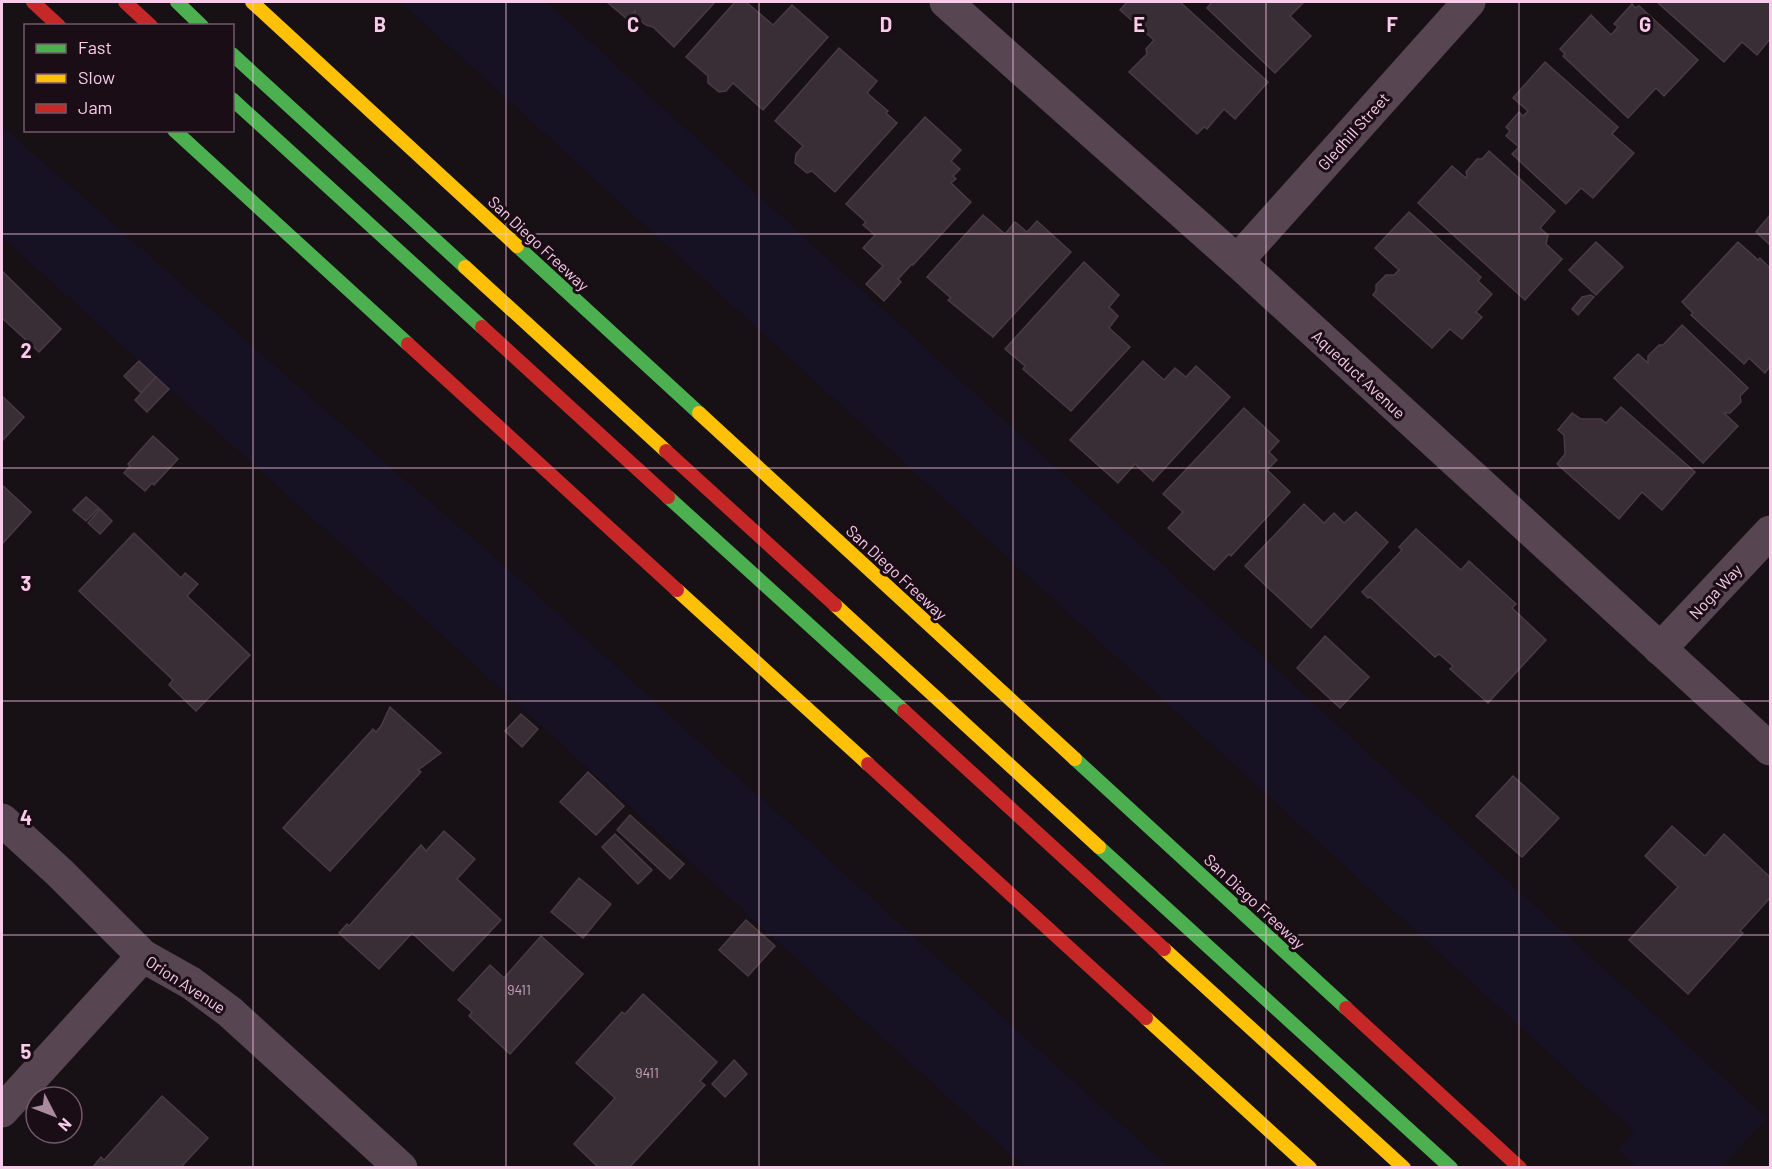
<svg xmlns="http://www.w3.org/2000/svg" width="1772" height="1169" font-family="Barlow,sans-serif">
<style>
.green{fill:#161224}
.building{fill:#392e35;stroke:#4a3a44;stroke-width:1.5}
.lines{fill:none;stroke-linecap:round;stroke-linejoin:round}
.street{stroke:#574652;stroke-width:33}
.fast{stroke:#4caf50;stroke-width:14}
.slow{stroke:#ffc107;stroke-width:14}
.jam{stroke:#c62828;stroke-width:14}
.grid{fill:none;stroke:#f9cbea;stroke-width:1.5;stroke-opacity:0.55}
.labels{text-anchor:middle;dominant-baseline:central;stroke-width:6;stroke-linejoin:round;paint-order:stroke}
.number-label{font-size:14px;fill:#c9a4bd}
.street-label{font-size:16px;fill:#f9cbea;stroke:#1a0d15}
.grid-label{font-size:20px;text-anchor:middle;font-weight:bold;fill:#f9cbea;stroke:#1a0d15;stroke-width:6;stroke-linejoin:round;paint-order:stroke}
</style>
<rect width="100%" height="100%" fill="#171014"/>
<g class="green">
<polygon points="401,2 547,2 1767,1118 1722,1167 1637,1167 1618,1150 1634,1131"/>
<polygon points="2,126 391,468 515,575 1168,1167 1024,1167 442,635 2,237"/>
</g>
<g class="building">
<polygon points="607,2 715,2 674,47 653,27 646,25 635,16 635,11 627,19"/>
<polygon points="735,2 746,2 773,25 792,5 828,37 763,110 733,83 726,91 719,92 708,83 708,76 686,57"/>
<polygon points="1127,2 1180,2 1268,82 1235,119 1224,109 1207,129 1204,127 1197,134 1129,72 1147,54 1146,49 1154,40 1120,10"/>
<polygon points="1212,2 1304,2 1290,16 1311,36 1275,73 1207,8"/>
<polygon points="1657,2 1770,2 1770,39 1757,55 1742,42 1724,62"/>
<polygon points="1632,4 1635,8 1639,6 1698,60 1664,96 1656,88 1628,118 1563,56 1565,54 1560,49 1591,15 1611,35 1618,27 1614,24"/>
<polygon points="839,48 877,81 867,93 888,111 886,113 897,123 835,192 812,171 807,173 795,163 796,154 803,146 775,121"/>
<polygon points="1545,62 1618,127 1612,134 1634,153 1593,198 1581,188 1566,204 1512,154 1519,147 1506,136 1510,131 1506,127 1519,112 1523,116 1528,111 1513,98"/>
<polygon points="925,117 961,150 951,161 960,169 953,176 956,179 951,183 971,202 913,265 912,264 898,279 901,282 884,301 866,284 883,266 863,248 875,235 863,225 866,222 846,204"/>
<polygon points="1489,151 1555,211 1540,228 1548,235 1546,244 1562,259 1525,300 1418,203 1452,166 1466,178 1467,176 1466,172 1477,159 1482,159"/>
<polygon points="1409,212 1481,277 1478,281 1492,294 1476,312 1482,317 1462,339 1450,329 1432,348 1373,295 1376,291 1376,285 1386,275 1394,275 1399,270 1375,248"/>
<polygon points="983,215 1005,234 1015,222 1027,232 1037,221 1071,252 993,337 948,300 951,298 927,277"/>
<polygon points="1770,215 1770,245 1756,232"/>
<polygon points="1596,242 1623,267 1596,295 1569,270"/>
<polygon points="1738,242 1758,260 1760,258 1770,268 1770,366 1765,373 1749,358 1744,364 1691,315 1693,313 1682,302"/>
<polygon points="1084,262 1119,295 1109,307 1118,316 1109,328 1130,347 1071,411 1023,369 1025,366 1005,349"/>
<polygon points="2,271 61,329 39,352 2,318"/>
<polygon points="1591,295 1594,297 1578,315 1572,309 1582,297"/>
<polygon points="1682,325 1748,388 1740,396 1741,402 1730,413 1724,413 1738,426 1703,463 1614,378 1638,354 1648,363 1648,356 1659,345 1663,345"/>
<polygon points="139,361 156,377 141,393 124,376"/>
<polygon points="1143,361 1164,380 1175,368 1186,377 1196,366 1230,397 1153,481 1135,464 1118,483 1070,440"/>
<polygon points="156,377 169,389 147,412 135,400"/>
<polygon points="2,396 24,417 2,441"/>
<polygon points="1621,407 1695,472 1662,510 1642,492 1619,519 1557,464 1565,454 1564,435 1558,430 1572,413 1581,419 1601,419 1606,423"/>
<polygon points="1244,408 1279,441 1269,452 1277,460 1267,470 1290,492 1231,556 1229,554 1214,570 1168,528 1183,512 1163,494"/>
<polygon points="153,436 178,459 154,485 152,483 145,491 124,473 130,466 128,464"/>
<polygon points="2,485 31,512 2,544"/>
<polygon points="86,497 99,508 86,521 73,510"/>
<polygon points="1304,504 1324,523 1334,513 1344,523 1356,512 1388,542 1311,628 1245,566"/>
<polygon points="100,509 112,521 100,534 88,523"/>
<polygon points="1416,529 1461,570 1469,561 1516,604 1512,608 1546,640 1488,703 1450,669 1453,666 1439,654 1435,657 1370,597 1368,598 1362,592 1402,550 1399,547"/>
<polygon points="134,533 181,578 185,573 198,584 187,596 250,655 196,711 169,685 173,680 79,591"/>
<polygon points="1325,636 1369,677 1340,708 1297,668"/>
<polygon points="390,707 441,753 418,770 421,772 330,871 283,828 373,729 376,732 381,726"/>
<polygon points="521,714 538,729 522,747 505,731"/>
<polygon points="588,772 624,806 596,835 560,802"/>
<polygon points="1513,776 1559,818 1522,857 1476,816"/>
<polygon points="630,815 684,864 670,879 617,830"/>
<polygon points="1672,826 1705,856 1724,834 1770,877 1770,898 1740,931 1743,933 1688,994 1629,940 1678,887 1645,856"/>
<polygon points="444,831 475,859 457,879 501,920 453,971 412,933 379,969 339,933 347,924 349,926 421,845 426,851"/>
<polygon points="615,834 652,870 638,884 602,847"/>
<polygon points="579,878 611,904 583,938 551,912"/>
<polygon points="746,920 775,946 748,976 719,950"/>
<polygon points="541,936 583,974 510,1054 469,1016 472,1012 458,1000 490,965 504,978"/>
<polygon points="643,994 717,1062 700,1081 705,1085 629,1168 599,1168 574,1144 615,1098 576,1063 622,1012 625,1014"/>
<polygon points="734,1060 747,1074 725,1097 712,1084"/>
<polygon points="162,1096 208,1138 182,1166 184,1168 92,1168 101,1157 104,1160"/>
</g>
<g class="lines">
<g class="street">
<polyline points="946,2 1237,261 1770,749"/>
<polyline points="1237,261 1469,2"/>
<polyline points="1660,649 1770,532"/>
<polyline points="2,820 60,873 143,956 191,983 230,1012 401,1168"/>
<polyline points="2,1111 143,956"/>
</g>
<g class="fast">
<polyline points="177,2 202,26"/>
<polyline points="232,54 465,267"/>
<polyline points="232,99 482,327"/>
<polyline points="174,130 408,344"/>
<polyline points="517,246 699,413"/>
<polyline points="668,497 904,711"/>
<polyline points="1075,759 1346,1008"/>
<polyline points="1099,847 1451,1168"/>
</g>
<g class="slow">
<polyline points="252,2 517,246"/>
<polyline points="465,267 666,451"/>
<polyline points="699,413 1075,759"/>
<polyline points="677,590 868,764"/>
<polyline points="835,605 1099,847"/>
<polyline points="1164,949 1404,1168"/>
<polyline points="1146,1018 1310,1168"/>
</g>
<g class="jam">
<polyline points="33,2 59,26"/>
<polyline points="125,2 151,26"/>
<polyline points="482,327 668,497"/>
<polyline points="408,344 677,590"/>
<polyline points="666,451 835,605"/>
<polyline points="904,711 1164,949"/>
<polyline points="868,764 1146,1018"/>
<polyline points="1346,1008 1520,1168"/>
</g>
</g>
<path class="grid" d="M253,2v1166M506,2v1166M759,2v1166M1013,2v1166M1266,2v1166M1519,2v1166M2,234h1768M2,468h1768M2,701h1768M2,935h1768"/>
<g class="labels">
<g class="number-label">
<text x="519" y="989">9411</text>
<text x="647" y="1072">9411</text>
</g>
<g class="street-label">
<text transform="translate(1353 131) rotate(-48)">Gledhill Street</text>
<text transform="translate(539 243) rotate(43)">San Diego Freeway</text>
<text transform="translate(1359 374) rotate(43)">Aqueduct Avenue</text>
<text transform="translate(897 572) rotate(43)">San Diego Freeway</text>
<text transform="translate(1715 591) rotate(-47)">Noga Way</text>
<text transform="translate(1255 901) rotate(43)">San Diego Freeway</text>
<text transform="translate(186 984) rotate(33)">Orion Avenue</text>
</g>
</g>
<g class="grid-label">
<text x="380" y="32">B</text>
<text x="633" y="32">C</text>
<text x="886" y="32">D</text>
<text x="1139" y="32">E</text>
<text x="1392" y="32">F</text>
<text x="1645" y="32">G</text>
<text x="26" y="358">2</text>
<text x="26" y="591">3</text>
<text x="26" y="825">4</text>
<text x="26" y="1059">5</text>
</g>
<rect width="1772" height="1169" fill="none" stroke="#f9cbea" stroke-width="6"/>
<rect x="24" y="24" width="210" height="108" fill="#1a0d15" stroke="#73596a" stroke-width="1.5"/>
<rect x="36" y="44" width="30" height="9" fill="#4caf50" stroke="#73596a" stroke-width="1.5"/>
<text x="78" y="54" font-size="18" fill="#f9cbea">Fast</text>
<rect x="36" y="74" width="30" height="9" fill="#ffc107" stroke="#73596a" stroke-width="1.5"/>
<text x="78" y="84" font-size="18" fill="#f9cbea">Slow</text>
<rect x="36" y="104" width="30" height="9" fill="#c62828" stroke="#73596a" stroke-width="1.5"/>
<text x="78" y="114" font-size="18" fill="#f9cbea">Jam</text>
<g transform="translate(54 1115) rotate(132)"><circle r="28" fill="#1a0d15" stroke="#73596a" stroke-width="1.5"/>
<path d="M0-4.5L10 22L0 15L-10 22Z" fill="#aa8a9f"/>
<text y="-9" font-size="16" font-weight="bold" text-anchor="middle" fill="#f9cbea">N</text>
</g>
</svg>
